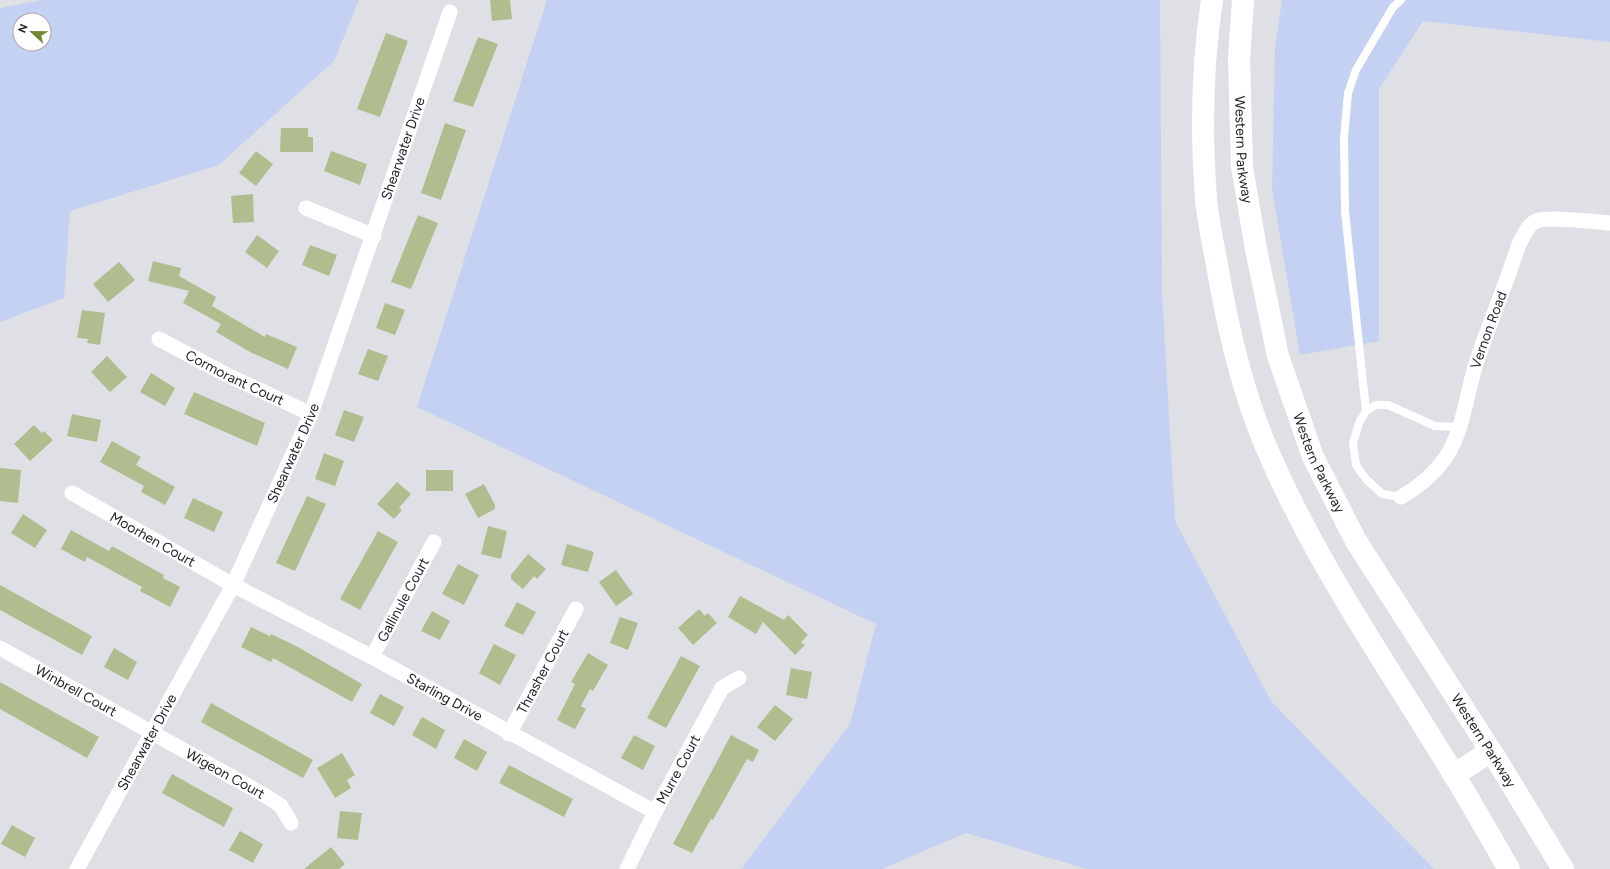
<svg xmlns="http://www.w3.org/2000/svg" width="1610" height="869" font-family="Figtree,sans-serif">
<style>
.green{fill:#c4d1f2;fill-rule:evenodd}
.building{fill:#b0be8f}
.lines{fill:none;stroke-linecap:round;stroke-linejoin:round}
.lane{stroke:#fff;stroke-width:8}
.street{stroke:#fff;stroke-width:15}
.secondary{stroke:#fff;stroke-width:22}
.labels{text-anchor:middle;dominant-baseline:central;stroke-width:4;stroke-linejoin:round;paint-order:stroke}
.street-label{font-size:14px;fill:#232425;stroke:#fff}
</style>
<rect width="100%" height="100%" fill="#dee0e5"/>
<g class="green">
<path d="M42,0h317l-25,61 -115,104 -149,46 -6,87 -64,24v-314zM20,20h24v24h-24z"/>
<polygon points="547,0 1160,0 1162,291 1175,521 1271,701 1434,869 1087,869 966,833 882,869 741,869 850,724 876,624 417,407"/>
<polygon points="1282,0 1610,0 1610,42 1423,21 1379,89 1379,341 1300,355 1272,189 1275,48"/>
</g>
<g class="building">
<polygon points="490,0 510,0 512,19 492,21"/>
<polygon points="386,33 408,41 380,117 357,109"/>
<polygon points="478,37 498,44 473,107 453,101"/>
<polygon points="445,123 466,130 441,200 421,193"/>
<polygon points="281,128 308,128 308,137 313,137 313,152 280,152"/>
<polygon points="256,151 273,164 256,186 239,173"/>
<polygon points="331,151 367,164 360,185 324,171"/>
<polygon points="253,194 254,222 233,223 231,196"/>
<polygon points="418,215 438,223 411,289 391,282"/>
<polygon points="257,235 279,251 267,268 245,252"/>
<polygon points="310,245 337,255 329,276 302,265"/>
<polygon points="153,261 181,268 179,276 216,297 212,306 265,337 266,334 297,347 288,369 250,352 216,332 221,324 183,303 189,291 148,281"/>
<polygon points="119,262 135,280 108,302 93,284"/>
<polygon points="385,303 405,310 395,335 376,328"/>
<polygon points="82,310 105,313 100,345 87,343 88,339 77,338"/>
<polygon points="368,349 388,356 378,381 358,374"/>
<polygon points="107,356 127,377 110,392 91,372"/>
<polygon points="151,373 175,388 165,406 140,392"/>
<polygon points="194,392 265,423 257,446 184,414"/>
<polygon points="344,410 364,417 354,442 335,435"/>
<polygon points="72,414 101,420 97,442 67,436"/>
<polygon points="34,425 42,433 44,431 53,440 30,461 14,444"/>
<polygon points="112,441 141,457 136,465 175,487 165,505 141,492 144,486 100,462"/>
<polygon points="324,453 344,461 335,486 315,479"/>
<polygon points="0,468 21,470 18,503 0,501"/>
<rect x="426" y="470" width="27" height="21"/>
<polygon points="397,482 411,494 399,508 402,510 394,519 377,504"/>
<polygon points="484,484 495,505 495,509 478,518 465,494"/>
<polygon points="307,496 326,504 295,571 276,563"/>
<polygon points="193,498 223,512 214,532 184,518"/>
<polygon points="23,514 47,530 35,548 11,533"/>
<polygon points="488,526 507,531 501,559 481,554"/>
<polygon points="71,530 109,551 112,546 164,575 163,578 180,587 170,607 140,591 142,587 87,557 85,562 61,549"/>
<polygon points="378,531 398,542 360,610 340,599"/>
<polygon points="567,544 594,552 588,572 561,565"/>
<polygon points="528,554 546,569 537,579 534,576 523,589 511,579 511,575"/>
<polygon points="458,564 479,575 464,605 442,594"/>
<polygon points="616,570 633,594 616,606 599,582"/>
<polygon points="0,585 92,636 82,655 0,610"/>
<polygon points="740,596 784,620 788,615 808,635 801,642 805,645 795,655 763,622 756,634 728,617"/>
<polygon points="517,602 536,612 523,635 504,626"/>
<polygon points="699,609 705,616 708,613 717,623 693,645 678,628"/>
<polygon points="432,611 450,621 440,640 421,631"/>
<polygon points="620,617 638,623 628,650 610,643"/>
<polygon points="251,627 270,636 271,634 298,647 362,684 352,702 273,658 271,662 241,647"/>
<polygon points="494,644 516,655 500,685 479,673"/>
<polygon points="114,648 137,662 128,680 104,667"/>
<polygon points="588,653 608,665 593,691 590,689 581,706 586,709 575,729 557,720 575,684 571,682"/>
<polygon points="681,656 700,666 666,728 647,718"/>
<polygon points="791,668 812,672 807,699 786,695"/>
<polygon points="0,682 99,737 87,758 0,709"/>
<polygon points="380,694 404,707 394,726 370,713"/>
<polygon points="211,703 313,760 303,778 201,722"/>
<polygon points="775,705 793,719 775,741 757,727"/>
<polygon points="422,717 445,730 436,749 412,735"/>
<polygon points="634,735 655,746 643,770 621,758"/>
<polygon points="731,735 759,750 753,762 747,759 713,820 711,819 692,853 673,844"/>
<polygon points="464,739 487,752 477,771 454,758"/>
<polygon points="342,753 355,775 347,780 351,788 335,798 317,768"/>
<polygon points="509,765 573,799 564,817 499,783"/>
<polygon points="172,774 233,808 224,827 162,793"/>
<polygon points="340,811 362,813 358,840 337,838"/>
<polygon points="12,825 35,838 25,857 1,844"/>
<polygon points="240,831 263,844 253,863 229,850"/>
<polygon points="331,847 345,864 339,869 304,869"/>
</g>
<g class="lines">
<g class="lane">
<polyline points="1366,411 1345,211 1344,138 1348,93 1356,70 1393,7 1401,0"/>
<polyline points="1401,497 1382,494 1366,479 1356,465 1353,443 1359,423 1366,411 1376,405 1388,405 1435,426 1459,427"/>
</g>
<g class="street">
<polyline points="306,208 374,236"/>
<path id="s1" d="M159,339l68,36 84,39"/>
<path id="s2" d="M72,493l161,92 139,72 283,155"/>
<path id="s3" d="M1401,497c18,-10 33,-23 45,-40 17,-26 20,-60 29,-90 13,-41 31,-82 44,-123 5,-8 8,-19 17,-23 10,-5 60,1 74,2"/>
<path id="s4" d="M0,648l266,148 15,10 10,17"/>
<path id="s5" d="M372,657l62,-115"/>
<path id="s6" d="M509,734l67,-125"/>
<path id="s7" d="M77,869l156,-284 78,-171 139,-402"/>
<path id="s8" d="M627,869l28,-57 67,-124 17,-10"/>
</g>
<g class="secondary">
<path d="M1212,0c-10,65 -11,132 -6,198 2,28 10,57 14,84 10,55 23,109 44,160 51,122 127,228 195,341 17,28 33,57 50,86"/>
<path id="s9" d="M1243,0l-4,59 3,108 14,82 22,107 35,101 43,84 145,226 62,102"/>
<polyline points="1454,775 1491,751"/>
</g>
</g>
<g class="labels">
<g class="street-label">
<text stroke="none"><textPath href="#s7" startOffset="793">Shearwater Drive</textPath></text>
<text stroke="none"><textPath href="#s9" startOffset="150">Western Parkway</textPath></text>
<text stroke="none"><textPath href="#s3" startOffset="195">Vernon Road</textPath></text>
<text stroke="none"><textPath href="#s1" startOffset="85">Cormorant Court</textPath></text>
<text stroke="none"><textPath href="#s7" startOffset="469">Shearwater Drive</textPath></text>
<text stroke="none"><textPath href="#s9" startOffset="474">Western Parkway</textPath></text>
<text stroke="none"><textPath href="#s2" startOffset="93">Moorhen Court</textPath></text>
<text stroke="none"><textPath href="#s5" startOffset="65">Gallinule Court</textPath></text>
<text stroke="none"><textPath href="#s6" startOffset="71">Thrasher Court</textPath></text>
<text stroke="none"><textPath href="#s4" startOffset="87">Winbrell Court</textPath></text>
<text stroke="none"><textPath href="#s2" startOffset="425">Starling Drive</textPath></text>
<text stroke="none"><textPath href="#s9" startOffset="798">Western Parkway</textPath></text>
<text stroke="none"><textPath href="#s7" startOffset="145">Shearwater Drive</textPath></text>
<text stroke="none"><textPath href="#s8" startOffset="112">Murre Court</textPath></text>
<text stroke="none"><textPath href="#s4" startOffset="258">Wigeon Court</textPath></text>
</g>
</g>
<g transform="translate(32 32) rotate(292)"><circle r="19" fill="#ffffff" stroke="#a7a7a8"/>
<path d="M0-3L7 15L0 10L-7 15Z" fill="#728636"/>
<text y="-6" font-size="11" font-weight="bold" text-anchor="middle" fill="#232425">N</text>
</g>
</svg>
